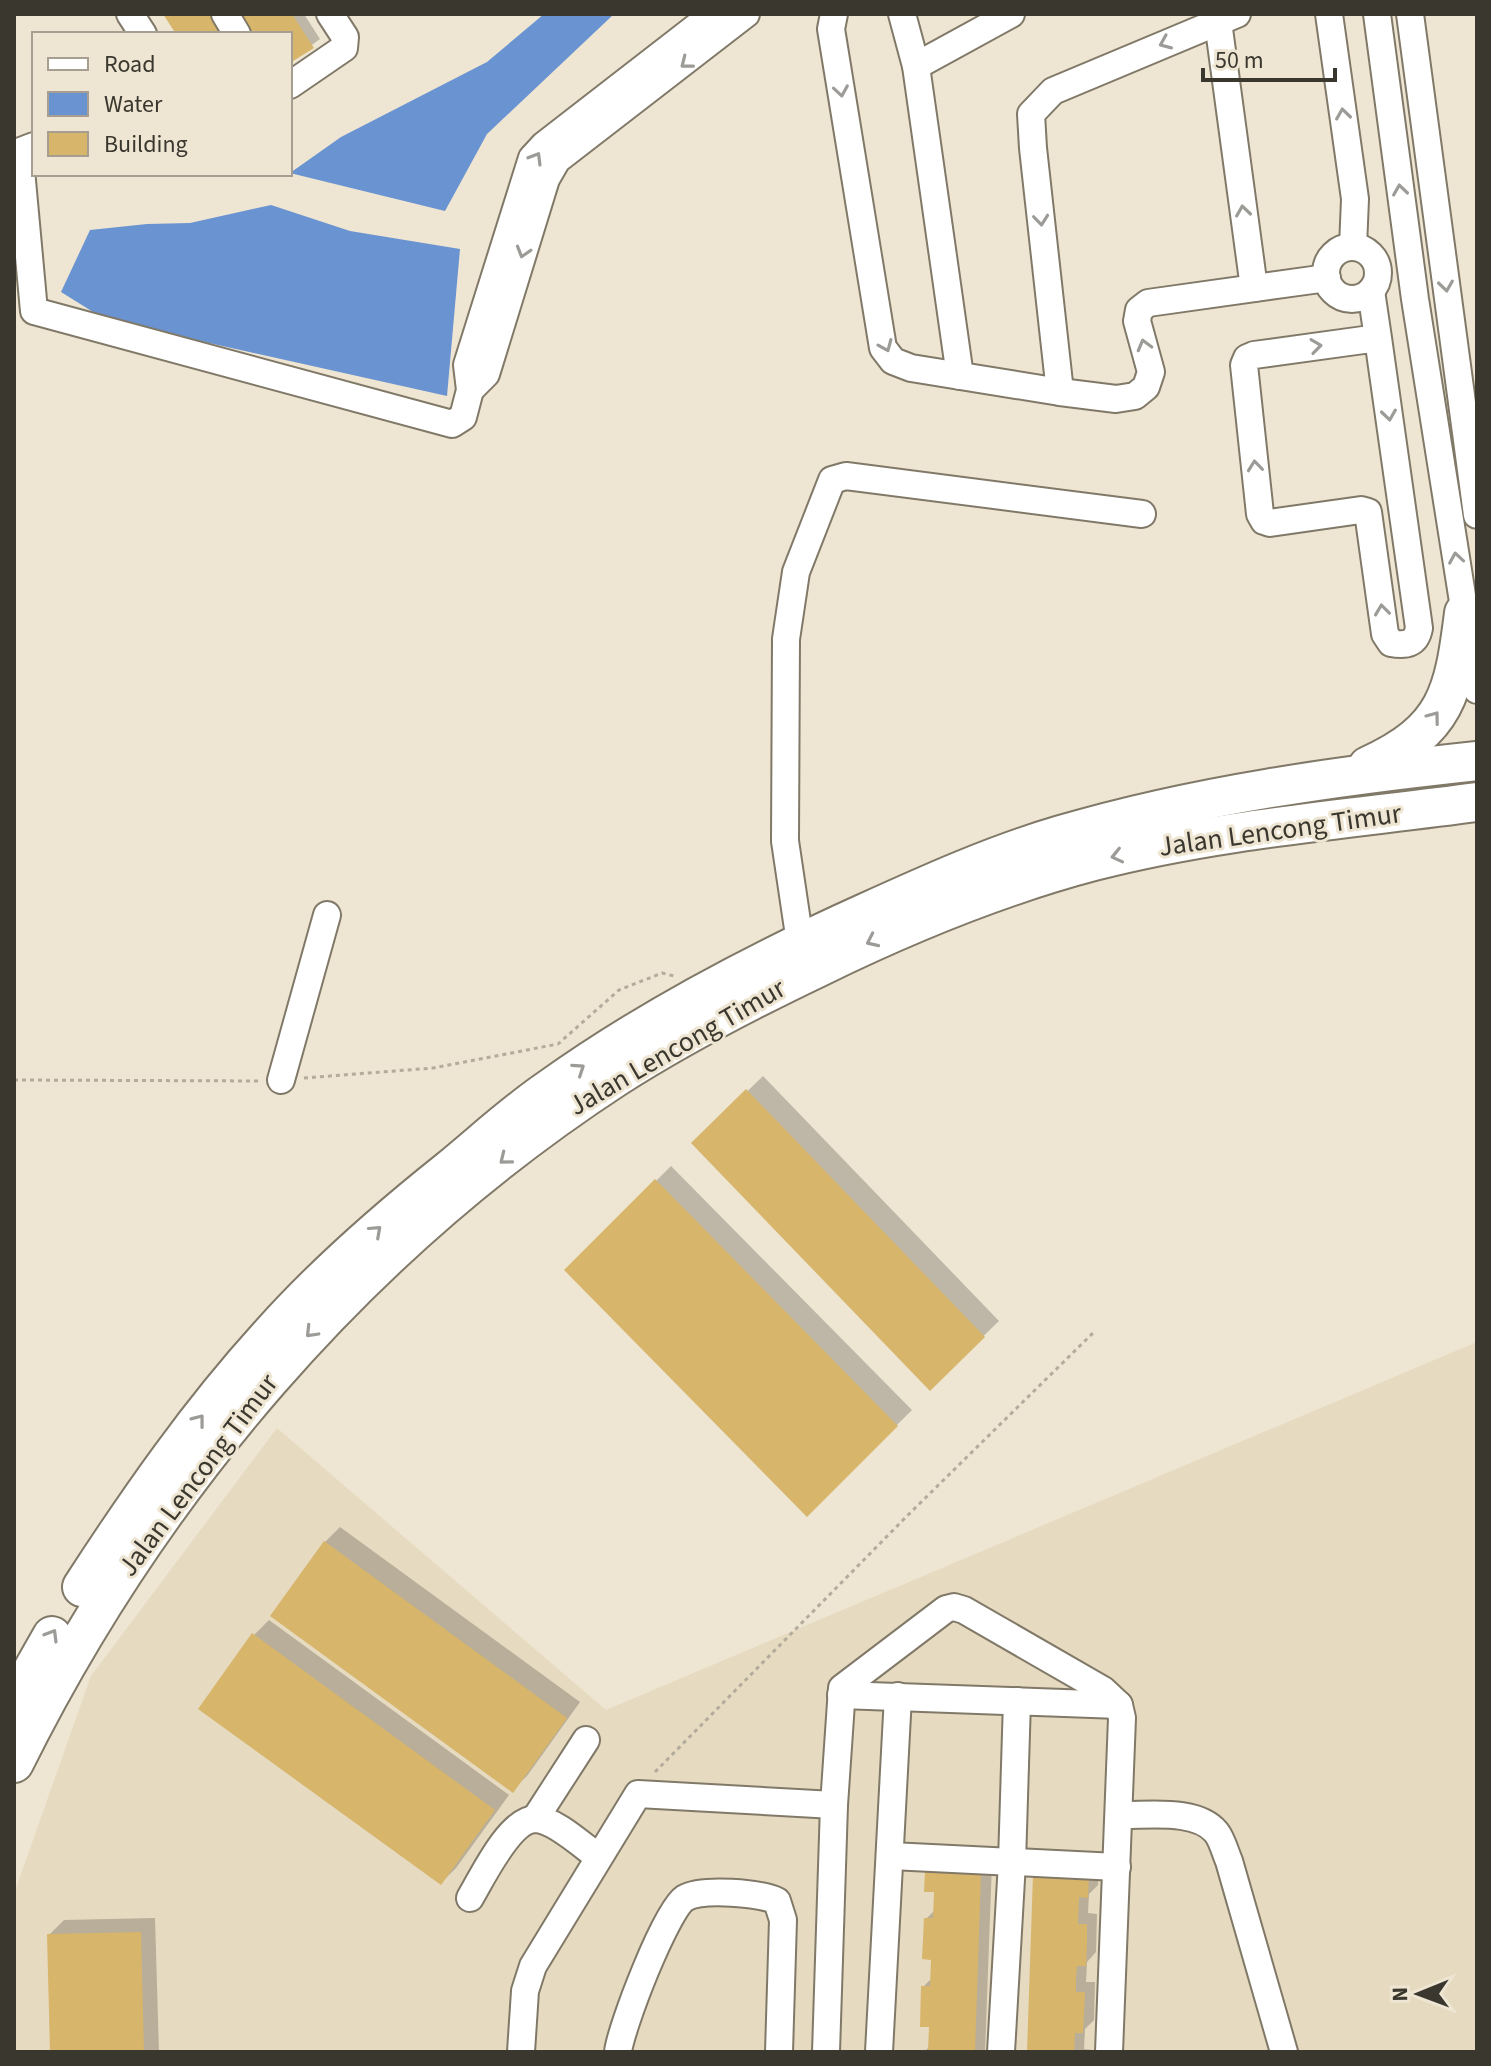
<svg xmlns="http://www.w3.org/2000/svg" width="1491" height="2066" font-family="'Source Sans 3',sans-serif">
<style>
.built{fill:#e6dac0}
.water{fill:#6a93d1}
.shadow{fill:#0003}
.building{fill:#d7b56a}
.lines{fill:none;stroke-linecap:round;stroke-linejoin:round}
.minor-casing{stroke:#817968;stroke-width:30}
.highway-casing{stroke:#817968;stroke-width:42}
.path{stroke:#b3ac9d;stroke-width:3;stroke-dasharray:4 4;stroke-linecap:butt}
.minor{stroke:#fff;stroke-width:26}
.highway{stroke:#fff;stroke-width:38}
.oneway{stroke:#9c9b97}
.labels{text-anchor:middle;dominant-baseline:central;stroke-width:6;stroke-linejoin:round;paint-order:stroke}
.street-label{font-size:28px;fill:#3a372f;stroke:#eee5d2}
</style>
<rect width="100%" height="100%" fill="#eee5d2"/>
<polygon class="built" points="1477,1342 1477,2052 14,2052 14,1894 91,1676 277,1428 606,1710"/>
<g class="water">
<polygon points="544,14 614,14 487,134 445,211 290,173 341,137 487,62"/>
<polygon points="271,205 350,231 460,249 447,396 106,320 61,292 90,230 147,224 190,223"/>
</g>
<g class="shadow">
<polygon points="243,14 304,14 320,39 290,61 290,34 255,34"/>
<polygon points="763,1076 999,1321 930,1388 694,1143"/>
<polygon points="671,1166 912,1410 807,1514 567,1270"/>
<polygon points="340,1527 580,1702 527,1776 512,1790 325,1542"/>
<polygon points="269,1620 509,1795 456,1868 441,1883 254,1635"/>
<polygon points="938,1861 992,1863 985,2052 924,2052 931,2045 931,2025 923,1987 933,1977 933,1958 926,1919 935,1910 936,1890 927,1872"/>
<polygon points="1099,1867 1098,1885 1089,1894 1088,1913 1097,1914 1096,1952 1087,1962 1086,1982 1095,1982 1094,2020 1085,2029 1084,2049 1093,2050 1093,2052 1029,2052 1035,1876"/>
<polygon points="155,1918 159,2052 52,2052 49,1935 64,1920"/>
</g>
<g class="building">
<polygon points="163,14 215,14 228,34 176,34"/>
<polygon points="240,14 292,14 314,48 290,63 290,34 252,34"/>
<polygon points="746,1089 985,1337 930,1391 691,1143"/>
<polygon points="655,1179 898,1426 807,1517 564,1270"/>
<polygon points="324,1541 567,1718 513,1793 270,1616"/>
<polygon points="252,1633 495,1810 441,1885 198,1709"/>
<polygon points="925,1871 981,1873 975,2052 928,2052 929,2027 920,2027 921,1986 930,1986 931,1960 922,1959 924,1918 933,1918 934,1892 924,1892"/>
<polygon points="1033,1875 1089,1877 1088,1898 1079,1897 1078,1924 1087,1924 1087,1945 1086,1966 1077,1966 1076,1979 1076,1992 1085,1992 1083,2033 1075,2033 1074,2052 1027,2052"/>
<polygon points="141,1932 144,2052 50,2052 47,1934"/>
</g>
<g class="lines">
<g class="minor-casing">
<g id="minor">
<polyline points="130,14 143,34"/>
<polyline points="225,14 237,34"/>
<polyline points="834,14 831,29 883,348 893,361 911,368 1060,392 1116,399 1135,396 1146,387 1151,372 1137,321 1139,310 1148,303 1327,278"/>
<polyline points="902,14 916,66 960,376"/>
<polyline points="1217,14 1254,288"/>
<polyline points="1329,14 1355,199 1353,247"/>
<polyline points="1377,14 1415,299 1477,690"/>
<polyline points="1410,14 1477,515"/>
<polyline points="916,66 1011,14"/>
<polyline points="290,85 344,48 345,37 330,14"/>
<polyline points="34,146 21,151 20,159 34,311 452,424 463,417 470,390 467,365 532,158 544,145 713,14"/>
<circle cx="1352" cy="273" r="26"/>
<path d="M1371,291l7,47 41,290c-3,16 -13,18 -28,15l-6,-9 -17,-122 -7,-2 -91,13 -6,-2 -4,-7 -16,-149 3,-7 7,-3 124,-17"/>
<polyline points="470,390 486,374 546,179 557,160 746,14"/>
<polyline points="1060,392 1033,148 1031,114 1053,91 1237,14"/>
<polyline points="800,942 785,841 786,639 796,572 832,480 846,476 1142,514"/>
<polyline points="281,1080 327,915"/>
<polyline points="841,1695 1119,1705"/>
<path d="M1119,1815c28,1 77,-7 97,17 6,7 9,20 13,29l55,191"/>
<polyline points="535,1819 586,1740"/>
<polyline points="891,1856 1117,1867"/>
<path d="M470,1898c12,-20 39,-78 65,-79 19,0 48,27 63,38"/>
<polyline points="521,2052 525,1991 533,1966 638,1794 834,1805"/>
<path d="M618,2052c3,-25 48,-142 67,-154 18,-10 75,-5 92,3l6,19 -4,132"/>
<polyline points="826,2052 834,1805 842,1688 946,1609 954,1607 964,1610 1103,1690 1119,1705 1122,1718 1109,2052"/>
<polyline points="879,2052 898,1696"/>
<polyline points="1001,2052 1012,1862 1017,1701"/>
</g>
</g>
<g class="highway-casing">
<g id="highway">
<path d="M1368,766c79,-36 86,-73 96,-153"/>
<path d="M82,1587c57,-88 117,-174 187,-251 54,-61 116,-115 180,-166 33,-27 64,-56 99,-80 99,-71 206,-127 317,-177 64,-29 128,-58 196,-78 136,-40 276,-59 416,-74"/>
<polyline points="14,1703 52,1636"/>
<path d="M14,1763c137,-276 343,-517 602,-686 64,-41 134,-77 203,-110 88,-43 180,-81 275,-106 124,-32 256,-42 383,-59"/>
</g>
</g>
<g class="path">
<polyline points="304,1078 433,1068 558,1044 619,990 662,973 674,976"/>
<polyline points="14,1080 261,1081"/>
<polyline points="655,1772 907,1516 1095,1331"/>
</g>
<use href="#minor" class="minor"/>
<use href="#highway" class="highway"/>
</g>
<defs><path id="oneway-chevron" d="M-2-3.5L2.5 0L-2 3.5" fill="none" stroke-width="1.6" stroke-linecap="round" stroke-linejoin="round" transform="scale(2)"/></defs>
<g class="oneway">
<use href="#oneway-chevron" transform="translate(1165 43) rotate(157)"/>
<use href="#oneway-chevron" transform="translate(686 63) rotate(142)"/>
<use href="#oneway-chevron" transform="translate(841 91) rotate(81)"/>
<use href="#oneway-chevron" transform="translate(1343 114) rotate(-98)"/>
<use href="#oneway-chevron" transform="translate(536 158) rotate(-59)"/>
<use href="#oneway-chevron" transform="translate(1400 190) rotate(-98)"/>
<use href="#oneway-chevron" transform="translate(1243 211) rotate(-98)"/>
<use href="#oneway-chevron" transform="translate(1041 220) rotate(84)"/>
<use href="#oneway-chevron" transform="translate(523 252) rotate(107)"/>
<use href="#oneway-chevron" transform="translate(1446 286) rotate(82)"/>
<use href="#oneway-chevron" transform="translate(1144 345) rotate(-105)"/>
<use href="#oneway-chevron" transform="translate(886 346) rotate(67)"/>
<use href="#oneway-chevron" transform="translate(1316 346) rotate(-8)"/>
<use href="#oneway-chevron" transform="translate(1389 415) rotate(82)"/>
<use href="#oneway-chevron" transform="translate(1255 466) rotate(-96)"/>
<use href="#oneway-chevron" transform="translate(1456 558) rotate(-99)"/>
<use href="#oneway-chevron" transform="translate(1382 610) rotate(-97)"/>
<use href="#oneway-chevron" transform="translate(1434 717) rotate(-53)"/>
<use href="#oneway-chevron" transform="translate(1117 856) rotate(167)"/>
<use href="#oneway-chevron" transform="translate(872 941) rotate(155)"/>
<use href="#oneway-chevron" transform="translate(579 1069) rotate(-34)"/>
<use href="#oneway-chevron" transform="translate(505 1159) rotate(141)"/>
<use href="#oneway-chevron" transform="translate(376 1231) rotate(-42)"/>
<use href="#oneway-chevron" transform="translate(311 1332) rotate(134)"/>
<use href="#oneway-chevron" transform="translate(199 1420) rotate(-52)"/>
<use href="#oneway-chevron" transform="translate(52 1635) rotate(-59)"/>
</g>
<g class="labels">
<g class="street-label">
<text transform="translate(1280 830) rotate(-8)">Jalan Lencong Timur</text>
<text transform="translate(677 1047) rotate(-30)">Jalan Lencong Timur</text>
<text transform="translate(198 1475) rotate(-53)">Jalan Lencong Timur</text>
</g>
</g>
<rect width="1491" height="2066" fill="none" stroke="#3a372f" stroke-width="32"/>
<rect x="32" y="32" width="260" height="144" fill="#eee5d2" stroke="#a69f91" stroke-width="2"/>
<rect x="48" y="58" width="40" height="12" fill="#ffffff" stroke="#a69f91" stroke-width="2"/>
<text x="104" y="72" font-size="24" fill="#3a372f">Road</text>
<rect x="48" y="92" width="40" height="24" fill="#6a93d1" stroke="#a69f91" stroke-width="2"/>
<text x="104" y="112" font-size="24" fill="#3a372f">Water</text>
<rect x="48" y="132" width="40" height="24" fill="#d7b56a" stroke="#a69f91" stroke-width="2"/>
<text x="104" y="152" font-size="24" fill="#3a372f">Building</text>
<g transform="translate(1419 1994) rotate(269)" stroke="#eee5d2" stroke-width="6" paint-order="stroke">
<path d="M0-6L14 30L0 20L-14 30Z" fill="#3a372f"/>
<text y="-12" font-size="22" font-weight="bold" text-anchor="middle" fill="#3a372f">N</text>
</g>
<path d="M1203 68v12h132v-12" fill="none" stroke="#3a372f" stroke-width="4"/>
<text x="1215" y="68" font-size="24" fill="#3a372f" stroke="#eee5d2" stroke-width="6" paint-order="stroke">50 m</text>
</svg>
